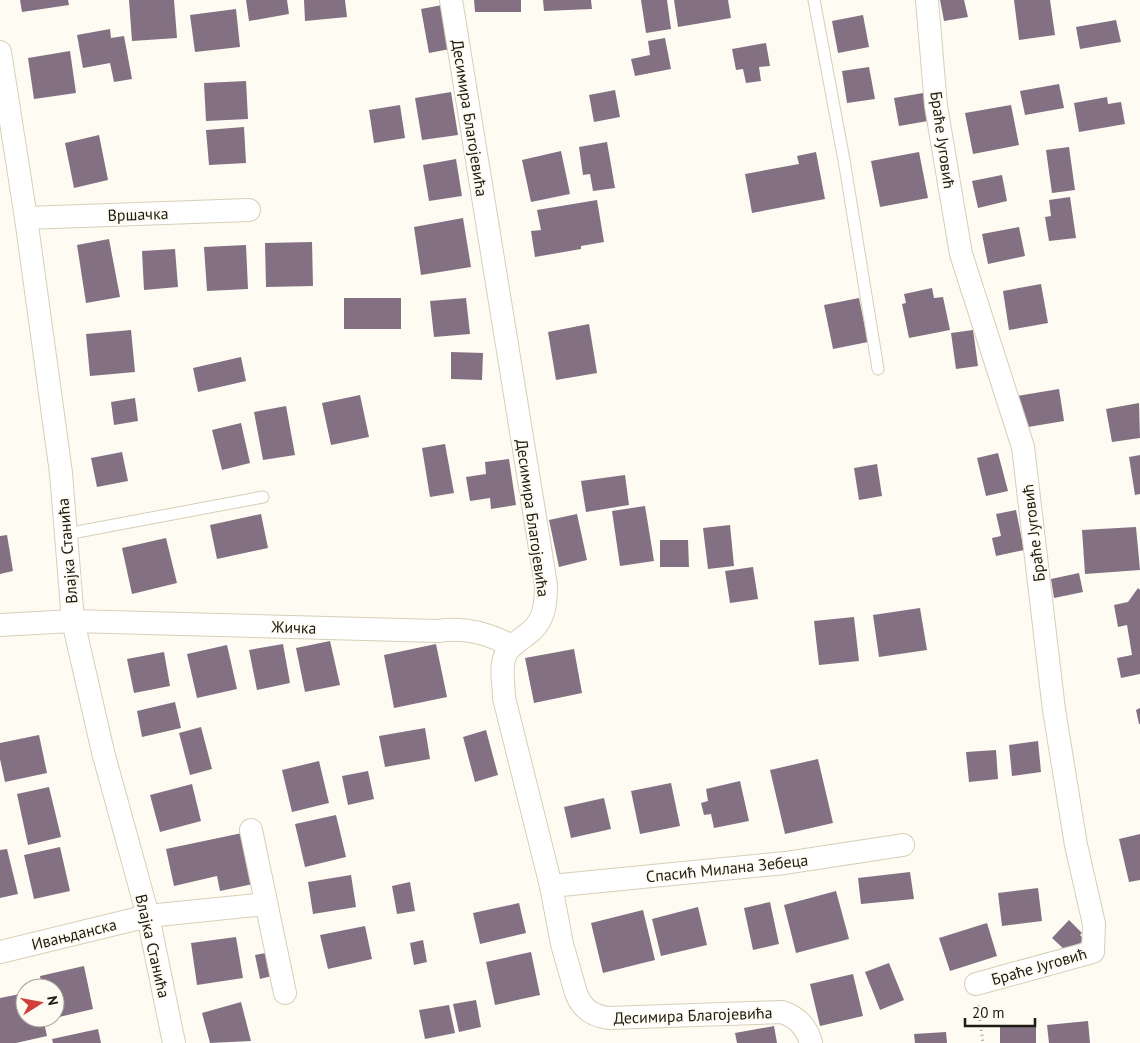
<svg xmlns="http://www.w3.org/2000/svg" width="1140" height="1043" font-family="'PT Sans',sans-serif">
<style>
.building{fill:#837183}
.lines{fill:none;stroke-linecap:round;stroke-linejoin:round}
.service-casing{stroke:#d6cfb7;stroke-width:13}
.minor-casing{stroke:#d6cfb7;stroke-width:24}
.path{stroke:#a5a299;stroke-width:3;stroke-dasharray:1 4;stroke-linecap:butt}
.service{stroke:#fff;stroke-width:11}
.minor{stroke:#fff;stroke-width:22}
.labels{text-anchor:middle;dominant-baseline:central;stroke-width:4;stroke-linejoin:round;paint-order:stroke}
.street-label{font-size:16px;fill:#1e1b12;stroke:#fefcf2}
</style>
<rect width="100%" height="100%" fill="#fefcf2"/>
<g class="building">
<polygon points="20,0 68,0 69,5 22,12"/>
<polygon points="129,0 174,0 177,38 132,41"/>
<polygon points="246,0 287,0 289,14 249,21"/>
<polygon points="304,0 345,0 347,17 305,21"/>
<polygon points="474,0 521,0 521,12 475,12"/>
<polygon points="543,0 591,0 592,9 544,11"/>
<polygon points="641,0 667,0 671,29 646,33"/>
<polygon points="674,0 728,0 731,18 678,27"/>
<polygon points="940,0 964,0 968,17 944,21"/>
<polygon points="1014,0 1050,0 1055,35 1019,40"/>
<polygon points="442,5 450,49 429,53 421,9"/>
<polygon points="236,9 240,47 195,52 190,15"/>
<polygon points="863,15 869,47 838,53 832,21"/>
<polygon points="1116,20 1121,42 1080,49 1076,27"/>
<polygon points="110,29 111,38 124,36 132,79 114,82 110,63 83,68 77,35"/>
<polygon points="665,38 671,69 635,76 631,59 650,55 648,41"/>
<polygon points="766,43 770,66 759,67 761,81 746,83 743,69 736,70 732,49"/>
<polygon points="70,51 76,93 34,99 28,58"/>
<polygon points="869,67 875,99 847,103 842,71"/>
<polygon points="246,81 248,119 206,121 204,83"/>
<polygon points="1059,84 1064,108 1025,115 1020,91"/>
<polygon points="615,90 620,117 594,122 589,95"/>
<polygon points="451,92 458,135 422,140 415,98"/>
<polygon points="923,93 928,121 899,126 894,98"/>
<polygon points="1107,97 1108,104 1121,102 1125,124 1079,132 1074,103"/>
<polygon points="400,105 405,138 374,143 369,110"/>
<polygon points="1011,105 1019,145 973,154 965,113"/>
<polygon points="244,127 246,163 209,165 206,130"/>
<polygon points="99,135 108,180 74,188 65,143"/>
<polygon points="607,142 615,188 593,191 590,174 583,175 579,147"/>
<polygon points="1069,147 1075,190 1052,193 1046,150"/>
<polygon points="561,151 570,194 531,202 522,160"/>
<polygon points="816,152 825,199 752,213 745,174 799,164 797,156"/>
<polygon points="919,152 928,198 880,207 871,161"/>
<polygon points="456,159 462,196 429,201 423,165"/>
<polygon points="1002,175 1007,201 978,208 972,181"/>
<polygon points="1070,197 1076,238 1049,241 1045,217 1051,216 1049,200"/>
<polygon points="597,200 604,242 581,246 581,249 535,257 531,231 541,230 537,210"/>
<polygon points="463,218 471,267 421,275 414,227"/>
<polygon points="1019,227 1025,256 988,264 982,234"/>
<polygon points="109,239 120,297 86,303 77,245"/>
<polygon points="312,242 313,286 266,287 265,243"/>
<polygon points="246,245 248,289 207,291 204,247"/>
<polygon points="175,249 178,287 144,290 142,251"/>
<polygon points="1041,284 1048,323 1009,330 1003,291"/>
<polygon points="932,288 934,298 943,297 950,330 909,338 902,304 906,303 904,294"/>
<rect x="344" y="298" width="57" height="31"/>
<polygon points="466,298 470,334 434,337 430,301"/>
<polygon points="859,298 868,342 833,349 824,305"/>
<polygon points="589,324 597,373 556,380 548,332"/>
<polygon points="131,330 135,372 90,376 86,334"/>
<polygon points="973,330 978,366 956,369 951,333"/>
<polygon points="451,352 483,353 482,380 451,379"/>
<polygon points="241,357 246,381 198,392 193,368"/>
<polygon points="1059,389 1064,421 1022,428 1017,396"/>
<polygon points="360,395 369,437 331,445 322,403"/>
<polygon points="135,398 138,421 114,425 111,402"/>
<polygon points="1139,403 1140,438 1112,442 1106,409"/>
<polygon points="286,406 295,455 263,460 254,412"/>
<polygon points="241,423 250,463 222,470 212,430"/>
<polygon points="445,444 454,493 430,497 422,448"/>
<polygon points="122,452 128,481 97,487 91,458"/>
<polygon points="998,453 1008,491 986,496 977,458"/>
<polygon points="1140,455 1140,494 1135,495 1129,457"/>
<polygon points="509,459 516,505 491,509 490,498 470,501 466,477 486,474 485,462"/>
<polygon points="877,464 882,496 859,500 854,468"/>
<polygon points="625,475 629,505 586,512 581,481"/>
<polygon points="645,506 654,561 620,566 612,511"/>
<polygon points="1016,510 1024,550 996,556 992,538 1001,536 996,514"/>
<polygon points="261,514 268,548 217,559 210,525"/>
<polygon points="577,514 587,560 559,567 549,520"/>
<polygon points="730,525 734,566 708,569 703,528"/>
<polygon points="1136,527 1140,570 1085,574 1082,530"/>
<polygon points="7,535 13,571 0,574 0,536"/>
<polygon points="166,538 177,583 132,594 122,548"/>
<polygon points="660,540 688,540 689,567 660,567"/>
<polygon points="753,567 758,599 730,603 725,571"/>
<polygon points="1079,573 1083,592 1054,598 1051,579"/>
<polygon points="1138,588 1140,590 1140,674 1121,678 1117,658 1132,655 1127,625 1118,627 1114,605 1128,602"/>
<polygon points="920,608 927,650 879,657 873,615"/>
<polygon points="854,617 859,661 819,665 814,621"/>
<polygon points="330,641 340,685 305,692 296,648"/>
<polygon points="283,644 290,683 257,690 249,650"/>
<polygon points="436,644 447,697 394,708 384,655"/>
<polygon points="227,645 237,689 197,698 187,654"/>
<polygon points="574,649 582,693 534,703 525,658"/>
<polygon points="164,652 170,686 134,693 127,659"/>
<polygon points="175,702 181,728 142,737 137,711"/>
<polygon points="1140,708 1140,724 1139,724 1136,710"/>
<polygon points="201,727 212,769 190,775 179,733"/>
<polygon points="425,728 430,759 385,767 379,736"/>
<polygon points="486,730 498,775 475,782 463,737"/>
<polygon points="39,735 47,773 5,782 0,759 0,743"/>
<polygon points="1038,741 1041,772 1012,776 1009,745"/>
<polygon points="996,750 998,779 969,782 966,752"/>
<polygon points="818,759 833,823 785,834 770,770"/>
<polygon points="319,761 329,803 292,812 282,770"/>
<polygon points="368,771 374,799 348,805 342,776"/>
<polygon points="740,781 749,821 714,828 711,814 704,815 701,803 708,801 706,789"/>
<polygon points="671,783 680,826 640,834 631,791"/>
<polygon points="192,784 201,821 160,832 150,795"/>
<polygon points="49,787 61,837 28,845 17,794"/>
<polygon points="604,798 611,829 571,838 564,807"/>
<polygon points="336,815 346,857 305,867 295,824"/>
<polygon points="242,833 253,884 220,891 217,876 174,886 166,849"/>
<polygon points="1140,834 1140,880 1129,882 1119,839"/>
<polygon points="60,847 70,891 34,899 24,855"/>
<polygon points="7,849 18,894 0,898 0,850"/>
<polygon points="910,872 914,899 861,904 858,878"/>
<polygon points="351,875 356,907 313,914 308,882"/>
<polygon points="410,882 415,911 397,914 392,886"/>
<polygon points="1038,888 1042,921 1002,926 998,893"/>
<polygon points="836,891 849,939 796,953 784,905"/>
<polygon points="770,902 779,944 753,950 744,908"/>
<polygon points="519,903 526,933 480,944 473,913"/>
<polygon points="698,907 707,945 661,956 652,919"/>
<polygon points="643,910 655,960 603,973 591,923"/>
<polygon points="1069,920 1082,933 1080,935 1084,939 1073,951 1066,951 1052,938"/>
<polygon points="987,923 997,956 950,971 939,938"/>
<polygon points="365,926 372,959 328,969 320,935"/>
<polygon points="236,937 243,978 197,985 191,943"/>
<polygon points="423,940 427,962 414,965 410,943"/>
<polygon points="271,952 276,975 260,979 255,955"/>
<polygon points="531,952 540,995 495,1005 486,962"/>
<polygon points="889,963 904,1000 880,1010 865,972"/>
<polygon points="84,966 93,1009 55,1018 55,988 42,988 40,976"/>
<polygon points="853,974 863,1016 820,1026 810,984"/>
<polygon points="25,993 25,1018 43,1018 47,1036 16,1043 0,1043 0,998"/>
<polygon points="476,1000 481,1027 459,1032 453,1004"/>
<polygon points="241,1002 251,1041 210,1043 202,1013"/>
<polygon points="449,1005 455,1033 425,1039 419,1010"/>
<polygon points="1088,1021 1090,1043 1049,1043 1047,1025"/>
<polygon points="774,1026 777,1043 737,1043 735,1033"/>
<rect x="1000" y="1027" width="36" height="16"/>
<polygon points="98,1029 101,1043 53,1043 52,1039"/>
<polygon points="946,1032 947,1043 915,1043 914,1034"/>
</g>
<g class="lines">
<g class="service-casing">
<g id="service">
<polyline points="814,0 844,160 878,369"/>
<polyline points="66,534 263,497"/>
</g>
</g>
<g class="minor-casing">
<g id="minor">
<path d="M451,0l95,585c0,22 -2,38 -21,51 -6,5 -14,9 -18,16 -8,12 -3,32 -3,46l47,188 11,58 14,49c6,16 16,23 33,25l173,-6c15,5 25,15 29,31"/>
<polyline points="927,0 936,106 961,254 1023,447 1054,710 1076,845 1094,924 1093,952 976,984"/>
<polyline points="0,52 26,218 61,473 73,621 103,752 148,916 174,1043"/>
<polyline points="26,218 249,210"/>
<path d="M0,625l73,-4 365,10c28,-4 49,2 74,15"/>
<polyline points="251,830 285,993"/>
<polyline points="551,886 785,863 903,845"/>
<polyline points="0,952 148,916 266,904"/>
</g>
</g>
<polyline class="path" points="978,1005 983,1043"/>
<use href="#service" class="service"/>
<use href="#minor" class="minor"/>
</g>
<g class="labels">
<g class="street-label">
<text transform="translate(470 118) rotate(81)">Десимира Благојевића</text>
<text transform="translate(943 140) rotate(82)">Браће Југовић</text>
<text transform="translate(138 214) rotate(-2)">Вршачка</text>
<text transform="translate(533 518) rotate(82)">Десимира Благојевића</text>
<text transform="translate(1033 533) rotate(-97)">Браће Југовић</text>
<text transform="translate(67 551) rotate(-95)">Влајка Станића</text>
<text transform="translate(294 627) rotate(2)">Жичка</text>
<text transform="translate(727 868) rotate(-6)">Спасић Милана Зебеца</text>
<text transform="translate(74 934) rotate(-14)">Ивањданска</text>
<text transform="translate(153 946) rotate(77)">Влајка Станића</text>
<text transform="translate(1039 966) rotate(-16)">Браће Југовић</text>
<text transform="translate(693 1015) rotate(-2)">Десимира Благојевића</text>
</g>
</g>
<g transform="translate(40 1003) rotate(79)"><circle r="24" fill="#fefcf2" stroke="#a4a298"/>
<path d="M0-4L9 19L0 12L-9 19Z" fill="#cf403b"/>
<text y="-8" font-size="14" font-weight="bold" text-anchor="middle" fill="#1e1b12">N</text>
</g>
<path d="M965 1018v8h70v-8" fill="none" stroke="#1e1b12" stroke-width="2.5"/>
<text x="972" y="1018" font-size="15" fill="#1e1b12" stroke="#fefcf2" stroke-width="4" paint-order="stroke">20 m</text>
</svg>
